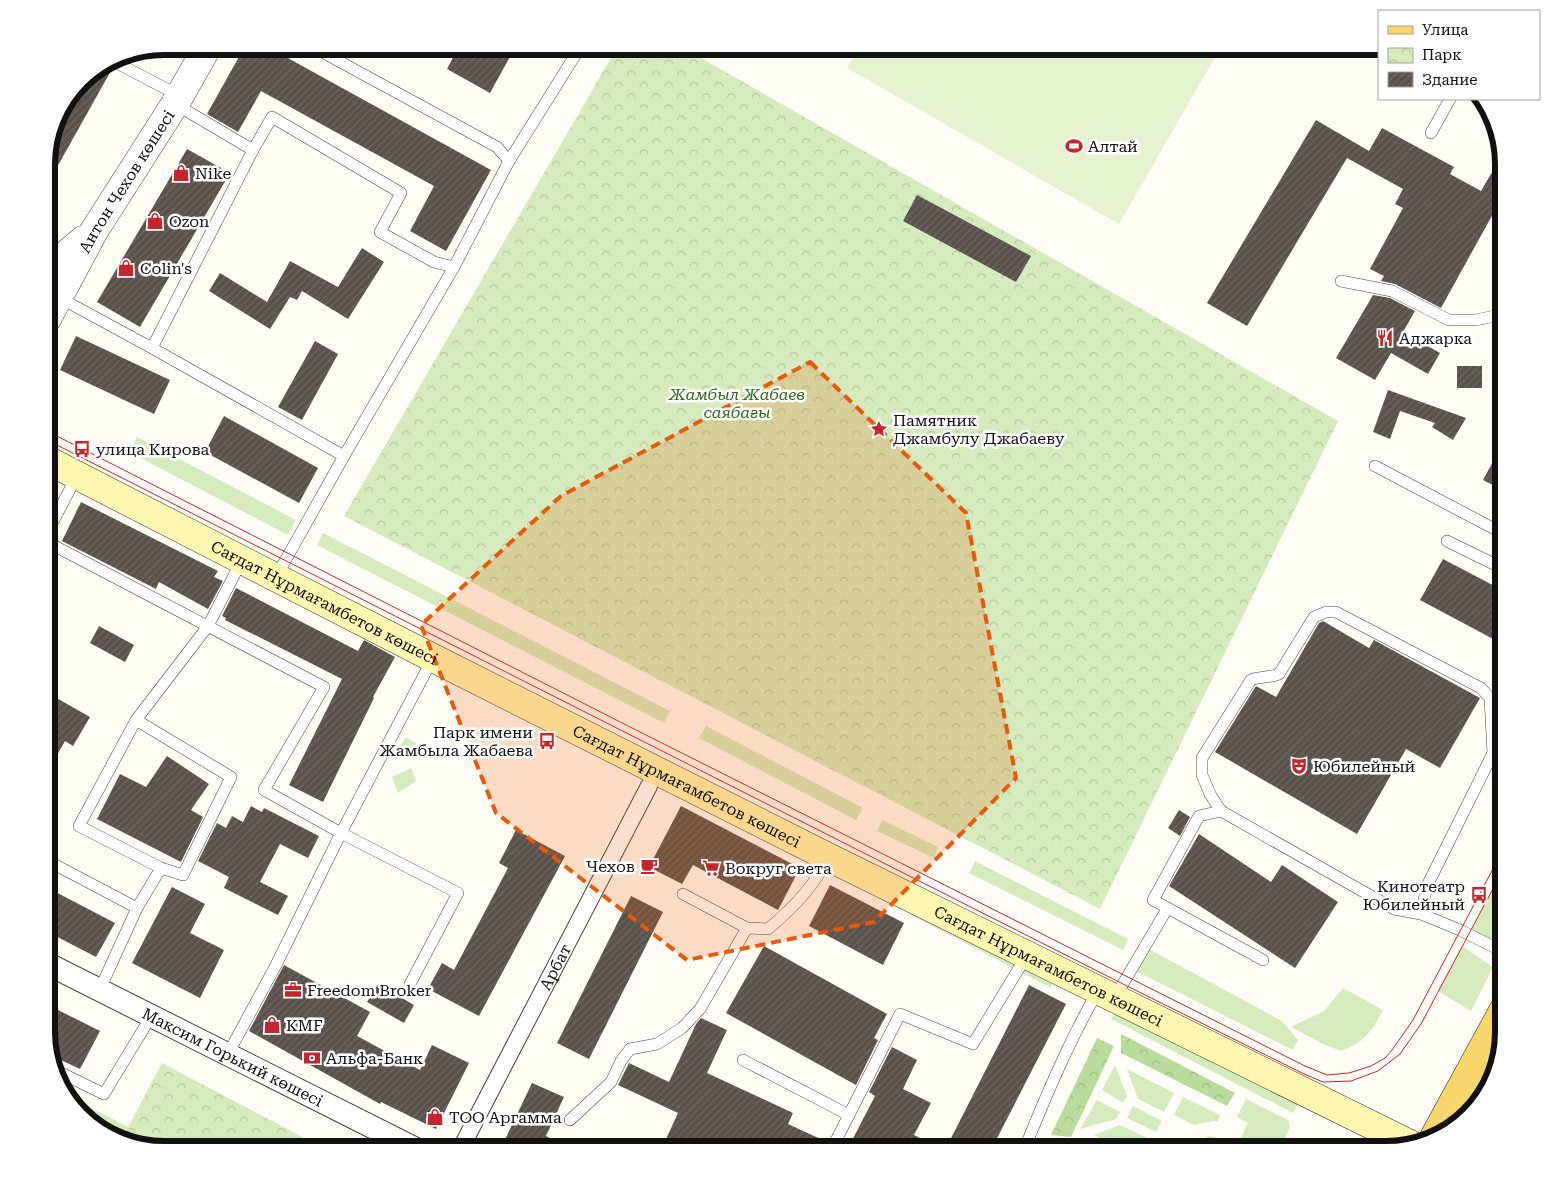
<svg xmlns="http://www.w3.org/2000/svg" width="1550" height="1196" font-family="'Roboto Serif',serif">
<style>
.grass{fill:#d5ebbd}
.forest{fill:url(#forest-crowns)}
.park{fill:url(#park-crowns)}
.pitch{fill:#e6f2cf}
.building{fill:url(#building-hatch)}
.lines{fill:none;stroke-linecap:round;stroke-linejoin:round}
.service-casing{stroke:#444;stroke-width:12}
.pedestrian-casing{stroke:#444;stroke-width:18}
.minor-casing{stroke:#444;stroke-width:24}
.tertiary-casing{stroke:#444;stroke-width:29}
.secondary-casing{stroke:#333;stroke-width:29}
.primary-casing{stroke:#222;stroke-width:29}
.service{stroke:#fff;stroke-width:11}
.pedestrian{stroke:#fff;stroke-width:16}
.minor{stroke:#fff;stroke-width:22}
.tertiary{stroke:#fff;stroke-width:28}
.secondary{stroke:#fff6b0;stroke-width:28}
.primary{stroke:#f9d66b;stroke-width:28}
.tram{stroke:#c4262e;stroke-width:1}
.marked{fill:#e8590c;fill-opacity:0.2;stroke:#e8590c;stroke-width:4;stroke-dasharray:10 6;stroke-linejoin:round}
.labels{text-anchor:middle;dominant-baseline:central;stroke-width:5;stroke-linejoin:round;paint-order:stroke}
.poi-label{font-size:16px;fill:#111;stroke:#fff;text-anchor:start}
.street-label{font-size:16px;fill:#111;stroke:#fff}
.park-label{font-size:16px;font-style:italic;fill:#2f6b1f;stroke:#fff}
.rim{fill:none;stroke:#111;stroke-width:6}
</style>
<defs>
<pattern id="forest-crowns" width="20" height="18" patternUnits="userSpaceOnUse" patternTransform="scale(1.25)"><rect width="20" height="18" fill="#b9dc9c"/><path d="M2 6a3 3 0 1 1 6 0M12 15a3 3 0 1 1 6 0" fill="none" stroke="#9ebc85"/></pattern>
<pattern id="park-crowns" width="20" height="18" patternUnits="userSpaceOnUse" patternTransform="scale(1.25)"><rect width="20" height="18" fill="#d5ebbd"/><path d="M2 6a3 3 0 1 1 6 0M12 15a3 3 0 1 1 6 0" fill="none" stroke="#b6c8a1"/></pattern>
<pattern id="building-hatch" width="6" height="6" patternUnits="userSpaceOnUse" patternTransform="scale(1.25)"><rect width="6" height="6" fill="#5a524d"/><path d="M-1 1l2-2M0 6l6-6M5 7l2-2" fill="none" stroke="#6d6662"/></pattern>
</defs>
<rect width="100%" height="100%" fill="#fffdf5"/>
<g class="grass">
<polygon points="137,437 296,520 288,535 129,452"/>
<polygon points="323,533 670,711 664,723 317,545"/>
<polygon points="706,726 863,808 856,820 699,738"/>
<polygon points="406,737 417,744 393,758"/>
<polygon points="411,768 416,781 398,793 392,777"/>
<polygon points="882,820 938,847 934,858 877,831"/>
<polygon points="975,861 1128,939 1123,950 969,873"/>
<polygon points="1504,868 1504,945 1501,951 1468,935"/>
<polygon points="920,906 1020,956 1013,968 913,916"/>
<polygon points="1462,946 1493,967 1471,1011 1438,991"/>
<polygon points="1145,947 1282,1021 1298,1040 1293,1050 1132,969"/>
<polygon points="1028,959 1057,975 1051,988 1021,972"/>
<path d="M1343,988l40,22c-12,22 -17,31 -42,41l-14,-5 -36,-19 33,-16z"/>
<polygon points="1118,1006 1301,1098 1293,1113 1111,1019"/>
<polygon points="1115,1065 1127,1096 1123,1103 1102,1090"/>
<polygon points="1127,1069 1174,1093 1164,1112 1138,1099"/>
<polygon points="1183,1097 1220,1115 1218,1121 1212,1121 1194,1125 1174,1115"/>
<polygon points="1246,1099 1288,1120 1290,1128 1279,1150 1242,1150 1238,1143 1248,1123 1237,1117"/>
<polygon points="1097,1100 1120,1112 1116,1119 1080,1129"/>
<polygon points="1133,1106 1162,1121 1156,1132 1127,1118"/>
<polygon points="1120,1125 1149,1139 1144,1150 1124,1150 1094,1135"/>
<path d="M1209,1136c9,1 14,5 16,14h-30l5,-10z"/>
<polygon points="1083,1139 1104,1150 1064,1150 1065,1146"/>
</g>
<g class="forest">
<polygon points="1121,1034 1235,1093 1227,1106 1121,1053"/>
<polygon points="1097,1038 1114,1046 1071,1137 1051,1135"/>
</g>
<g class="park">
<polygon points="618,46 680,46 1338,421 1100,909 344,516"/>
<polygon points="162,1063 327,1150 163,1150 92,1125 67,1095 128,1127"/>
</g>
<polygon class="pitch" points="860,46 1220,46 1221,47 1119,224 847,68"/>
<g class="building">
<polygon points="245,46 266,46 491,170 446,251 410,231 434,186 261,91 238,132 207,114"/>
<polygon points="459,46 516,46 490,93 447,69"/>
<polygon points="105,64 112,69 47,185 47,156 58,112 86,76"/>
<polygon points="1316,120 1369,151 1382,128 1454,167 1450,174 1481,191 1502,155 1504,163 1504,194 1441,308 1395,284 1381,281 1384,276 1370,269 1403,208 1395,204 1403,189 1347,158 1247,326 1207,303"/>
<polygon points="187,149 230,173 140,327 97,302"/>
<polygon points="917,195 1031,256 1016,282 903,221"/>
<polygon points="362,248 384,262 348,319 302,291 297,300 290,297 270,329 209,291 220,273 267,302 290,261 338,287"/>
<polygon points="1373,295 1390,298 1415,311 1403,332 1440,353 1428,374 1391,353 1375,380 1336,358"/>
<polygon points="76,336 170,380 154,414 60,370"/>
<polygon points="315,341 338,354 302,420 278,407"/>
<rect x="1457" y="366" width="25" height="22"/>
<polygon points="1388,390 1466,418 1453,440 1432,427 1435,423 1400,411 1390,439 1373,432"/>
<polygon points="224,416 318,468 299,503 205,452"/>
<polygon points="1504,441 1504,491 1483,480"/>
<polygon points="81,502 218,571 214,577 223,581 208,609 159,582 156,589 62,541"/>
<polygon points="1443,559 1504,591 1504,624 1495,640 1420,600"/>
<polygon points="236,588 358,651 364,640 395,657 373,697 374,698 323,802 289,785 342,679 225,620 226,618 222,616"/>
<polygon points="1323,621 1369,648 1374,640 1480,698 1440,768 1406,749 1357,834 1215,752 1256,686 1276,697 1319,623"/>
<polygon points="99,626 134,645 125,662 90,643"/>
<polygon points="46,692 90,717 73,746 65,741 46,775"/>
<polygon points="167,756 209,784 191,810 203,817 181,862 97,819 120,774 146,787"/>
<polygon points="251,806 262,812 264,808 319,836 308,858 280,844 260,882 288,896 278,915 224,888 229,877 198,861 217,823 226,828 232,816 243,822"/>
<polygon points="681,806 800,868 778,910 693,865 682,884 649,867"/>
<polygon points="1179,810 1190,817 1180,836 1168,828"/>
<polygon points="516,830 565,856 479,1016 428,989 442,963 454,970 508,868 499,863"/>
<polygon points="1199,834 1271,882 1282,865 1338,902 1295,968 1169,886"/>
<polygon points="830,885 904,923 883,965 809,926"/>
<polygon points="46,887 115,923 96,957 46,931"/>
<polygon points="172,887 205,904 190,933 224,950 200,998 132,963"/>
<polygon points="631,896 663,912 589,1059 557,1043"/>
<polygon points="764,946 887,1014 874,1038 878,1040 856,1085 726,1013"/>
<polygon points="284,965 370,1012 357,1036 420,1070 432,1045 469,1063 436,1129 381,1102 380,1104 249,1031"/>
<polygon points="378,984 414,1005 404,1023 367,1002"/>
<polygon points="1029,985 1066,1004 991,1150 945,1150"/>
<polygon points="46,1004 100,1031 80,1069 50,1055 46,1040"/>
<polygon points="701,1018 727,1030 707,1073 793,1113 788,1124 827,1142 824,1150 661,1150 678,1113 618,1085 629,1063 669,1082 696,1024"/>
<polygon points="892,1047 917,1060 903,1089 931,1103 914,1135 943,1150 847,1150 875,1096 869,1092"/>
<polygon points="532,1083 564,1097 546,1136 571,1150 500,1150"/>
</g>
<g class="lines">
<g class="service-casing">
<g id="service">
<polyline points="311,46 497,147 509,161"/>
<polyline points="111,60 180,96"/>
<polyline points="175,104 253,150 152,348 344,456 276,577"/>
<polyline points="1431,133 1450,99"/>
<polyline points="253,150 272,117 401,193 380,232 434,262 454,267"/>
<polyline points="1341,281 1392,291 1449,320 1476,320 1504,314"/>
<polyline points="58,297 152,348"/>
<polyline points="344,456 454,267 509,161 581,46"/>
<polyline points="1375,466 1504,534"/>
<polyline points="47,533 77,476"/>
<polyline points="1447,541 1504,569"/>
<polyline points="47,542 324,687 264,790 341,833 433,658"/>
<polyline points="136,720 79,826 161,868"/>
<path d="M1221,811l-11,-17 -8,-19v-17l49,-78c9,-4 19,-2 28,-6l35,-57 12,-5h10l145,76 9,10 3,55"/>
<polyline points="46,860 137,908"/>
<polyline points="683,894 747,928"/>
<polyline points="1421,914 1460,930 1504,952"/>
<polyline points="1263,960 1153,900 1199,816 1221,811 1394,909 1421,914 1427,886 1493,753 1504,755"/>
<polyline points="100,989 137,908 161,868 183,875 231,777 136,720 208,626 242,560"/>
<polyline points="1114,999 1167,909"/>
<polyline points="228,1054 276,965 341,833 458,893 410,984"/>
<polyline points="743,1060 849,1115 900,1014 973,1044 1027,955"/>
<polyline points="55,1070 104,1094 152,1015"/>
<path d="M570,1120l41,-38 10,-21 9,-12 27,-5 25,-16 18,-19 47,-81 21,1c24,-20 48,-44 60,-72"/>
<polyline points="831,1150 849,1115"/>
<path d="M1024,1150c22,-54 45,-109 74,-159"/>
</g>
</g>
<g class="pedestrian-casing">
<g id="pedestrian">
<path id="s1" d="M461,1148l188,-362"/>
</g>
</g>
<g class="minor-casing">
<g id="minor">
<path id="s2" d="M46,963l372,187"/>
</g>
</g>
<g class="tertiary-casing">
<g id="tertiary">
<polyline points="47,271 83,240"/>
<path id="s3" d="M47,319l47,-88 81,-127 33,-58"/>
</g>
</g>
<g class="secondary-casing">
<g id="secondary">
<path id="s4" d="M47,460l386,198 395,199 582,287"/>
</g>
</g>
<g class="primary-casing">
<polyline id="primary" points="1433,1139 1504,1009"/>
</g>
<use href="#service" class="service"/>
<use href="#pedestrian" class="pedestrian"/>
<use href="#minor" class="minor"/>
<use href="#tertiary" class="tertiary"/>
<use href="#secondary" class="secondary"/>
<use href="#primary" class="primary"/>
<g class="tram">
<polyline points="47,431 644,734 1305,1066 1327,1075 1349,1073 1371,1066 1385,1058 1392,1050 1413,1020 1504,848"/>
<polyline points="47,440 1123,984 1302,1073 1323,1082 1351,1081 1378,1071 1400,1054 1421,1024 1504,868"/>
</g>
</g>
<path class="marked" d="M810,362l156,151 50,265 -142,144 -187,38 -191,-147 -75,-188 140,-129z"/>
<defs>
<g id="stadium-bare" transform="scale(1.35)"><path d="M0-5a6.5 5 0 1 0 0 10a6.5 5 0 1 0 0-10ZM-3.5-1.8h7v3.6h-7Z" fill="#c4262e" stroke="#fff" stroke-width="2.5" paint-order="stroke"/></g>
<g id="shop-bare" transform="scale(1.35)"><path d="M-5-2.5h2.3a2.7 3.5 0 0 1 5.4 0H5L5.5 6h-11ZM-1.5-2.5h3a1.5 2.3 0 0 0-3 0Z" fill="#c4262e" stroke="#fff" stroke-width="2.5" paint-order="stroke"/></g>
<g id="restaurant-bare" transform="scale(1.35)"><path d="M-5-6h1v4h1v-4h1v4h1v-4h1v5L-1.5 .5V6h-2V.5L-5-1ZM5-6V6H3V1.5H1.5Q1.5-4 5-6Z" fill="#c4262e" stroke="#fff" stroke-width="2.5" paint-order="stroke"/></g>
<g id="sight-bare" transform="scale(1.35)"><path d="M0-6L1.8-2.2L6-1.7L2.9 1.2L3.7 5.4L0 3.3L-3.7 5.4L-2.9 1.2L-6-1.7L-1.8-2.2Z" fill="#c4262e" stroke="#fff" stroke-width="2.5" paint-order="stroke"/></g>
<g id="bus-bare" transform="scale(1.35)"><path d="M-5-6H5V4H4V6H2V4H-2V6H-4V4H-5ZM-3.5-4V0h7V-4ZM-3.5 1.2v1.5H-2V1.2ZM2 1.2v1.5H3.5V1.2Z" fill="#c4262e" stroke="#fff" stroke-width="2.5" paint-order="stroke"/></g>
<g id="theatre-bare" transform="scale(1.35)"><path d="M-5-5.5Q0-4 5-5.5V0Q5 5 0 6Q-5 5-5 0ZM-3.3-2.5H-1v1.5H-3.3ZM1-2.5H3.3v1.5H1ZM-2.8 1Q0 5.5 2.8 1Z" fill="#c4262e" stroke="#fff" stroke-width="2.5" paint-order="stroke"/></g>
<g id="cafe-bare" transform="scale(1.35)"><path d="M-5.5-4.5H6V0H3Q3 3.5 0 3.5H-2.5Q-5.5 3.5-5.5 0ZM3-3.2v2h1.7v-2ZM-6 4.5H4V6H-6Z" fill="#c4262e" stroke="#fff" stroke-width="2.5" paint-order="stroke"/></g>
<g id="supermarket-bare" transform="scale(1.35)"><path d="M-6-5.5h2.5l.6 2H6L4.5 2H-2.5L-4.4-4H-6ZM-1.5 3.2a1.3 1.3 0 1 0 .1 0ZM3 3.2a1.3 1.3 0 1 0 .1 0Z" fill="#c4262e" stroke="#fff" stroke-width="2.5" paint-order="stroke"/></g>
<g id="office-bare" transform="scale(1.35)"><path d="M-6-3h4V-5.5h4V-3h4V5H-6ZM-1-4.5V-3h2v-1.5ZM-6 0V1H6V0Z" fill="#c4262e" stroke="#fff" stroke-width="2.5" paint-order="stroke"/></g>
<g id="bank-bare" transform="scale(1.35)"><path d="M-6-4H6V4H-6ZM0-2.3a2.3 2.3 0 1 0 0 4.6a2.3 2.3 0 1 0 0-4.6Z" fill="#c4262e" stroke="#fff" stroke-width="2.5" paint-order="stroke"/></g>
</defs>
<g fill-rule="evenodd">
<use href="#stadium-bare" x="1074" y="146"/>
<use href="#shop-bare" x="181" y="173"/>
<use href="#shop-bare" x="155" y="221"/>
<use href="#shop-bare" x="126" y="268"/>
<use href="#restaurant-bare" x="1385" y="338"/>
<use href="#sight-bare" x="879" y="429"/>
<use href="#bus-bare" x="82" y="449"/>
<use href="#bus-bare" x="547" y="741"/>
<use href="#theatre-bare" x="1299" y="766"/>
<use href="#cafe-bare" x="649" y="866"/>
<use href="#supermarket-bare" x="711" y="868"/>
<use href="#bus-bare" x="1479" y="895"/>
<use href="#office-bare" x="293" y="990"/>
<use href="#shop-bare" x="272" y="1025"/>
<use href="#bank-bare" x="312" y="1058"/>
<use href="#shop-bare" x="435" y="1117"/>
</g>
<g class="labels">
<g class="poi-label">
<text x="1088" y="146">Алтай</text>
<text x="195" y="173">Nike</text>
<text x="169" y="221">Ozon</text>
<text x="140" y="268">Colin's</text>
<text x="1399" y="338">Аджарка</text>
<text x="893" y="420">Памятник<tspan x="893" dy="18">Джамбулу Джабаеву</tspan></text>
<text x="96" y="449">улица Кирова</text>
<text x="533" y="732" text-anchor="end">Парк имени<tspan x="533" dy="18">Жамбыла Жабаева</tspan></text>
<text x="1313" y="766">Юбилейный</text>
<text x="635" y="866" text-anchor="end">Чехов</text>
<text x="725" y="868">Вокруг света</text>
<text x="1465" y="886" text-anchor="end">Кинотеатр<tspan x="1465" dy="18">Юбилейный</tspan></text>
<text x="307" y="990">Freedom Broker</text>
<text x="286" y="1025">KMF</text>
<text x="326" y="1058">Альфа-Банк</text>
<text x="449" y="1117">ТОО Аргамма</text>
</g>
<g class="street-label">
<text stroke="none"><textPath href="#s3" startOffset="159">Антон Чехов көшесі</textPath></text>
<text stroke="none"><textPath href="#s4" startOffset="312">Сағдат Нұрмағамбетов көшесі</textPath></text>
<text stroke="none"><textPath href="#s4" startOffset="718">Сағдат Нұрмағамбетов көшесі</textPath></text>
<text stroke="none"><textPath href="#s4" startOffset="1122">Сағдат Нұрмағамбетов көшесі</textPath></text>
<text stroke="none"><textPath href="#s1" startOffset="204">Арбат</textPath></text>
<text stroke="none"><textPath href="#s2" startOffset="209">Максим Горький көшесі</textPath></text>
</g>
<g class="park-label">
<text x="737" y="394">Жамбыл Жабаев<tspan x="737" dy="18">саябағы</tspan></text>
</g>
</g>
<path d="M0 0H1550V1196H0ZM164 55H1386A109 109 0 0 1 1495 164V1032A109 109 0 0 1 1386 1141H164A109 109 0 0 1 55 1032V164A109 109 0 0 1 164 55Z" fill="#fff" fill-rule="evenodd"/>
<path class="rim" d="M164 55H1386A109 109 0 0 1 1495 164V1032A109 109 0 0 1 1386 1141H164A109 109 0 0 1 55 1032V164A109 109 0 0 1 164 55Z"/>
<rect x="1378" y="10" width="162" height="90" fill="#ffffff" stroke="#a0a0a0"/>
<rect x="1388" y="26" width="25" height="8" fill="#f9d66b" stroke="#a0a0a0"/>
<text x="1422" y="35" font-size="15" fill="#111111">Улица</text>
<rect x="1388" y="48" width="25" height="15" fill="url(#park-crowns)" stroke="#a0a0a0"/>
<text x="1422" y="60" font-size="15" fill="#111111">Парк</text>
<rect x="1388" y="72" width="25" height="15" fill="url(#building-hatch)" stroke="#a0a0a0"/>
<text x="1422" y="85" font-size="15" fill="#111111">Здание</text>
</svg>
